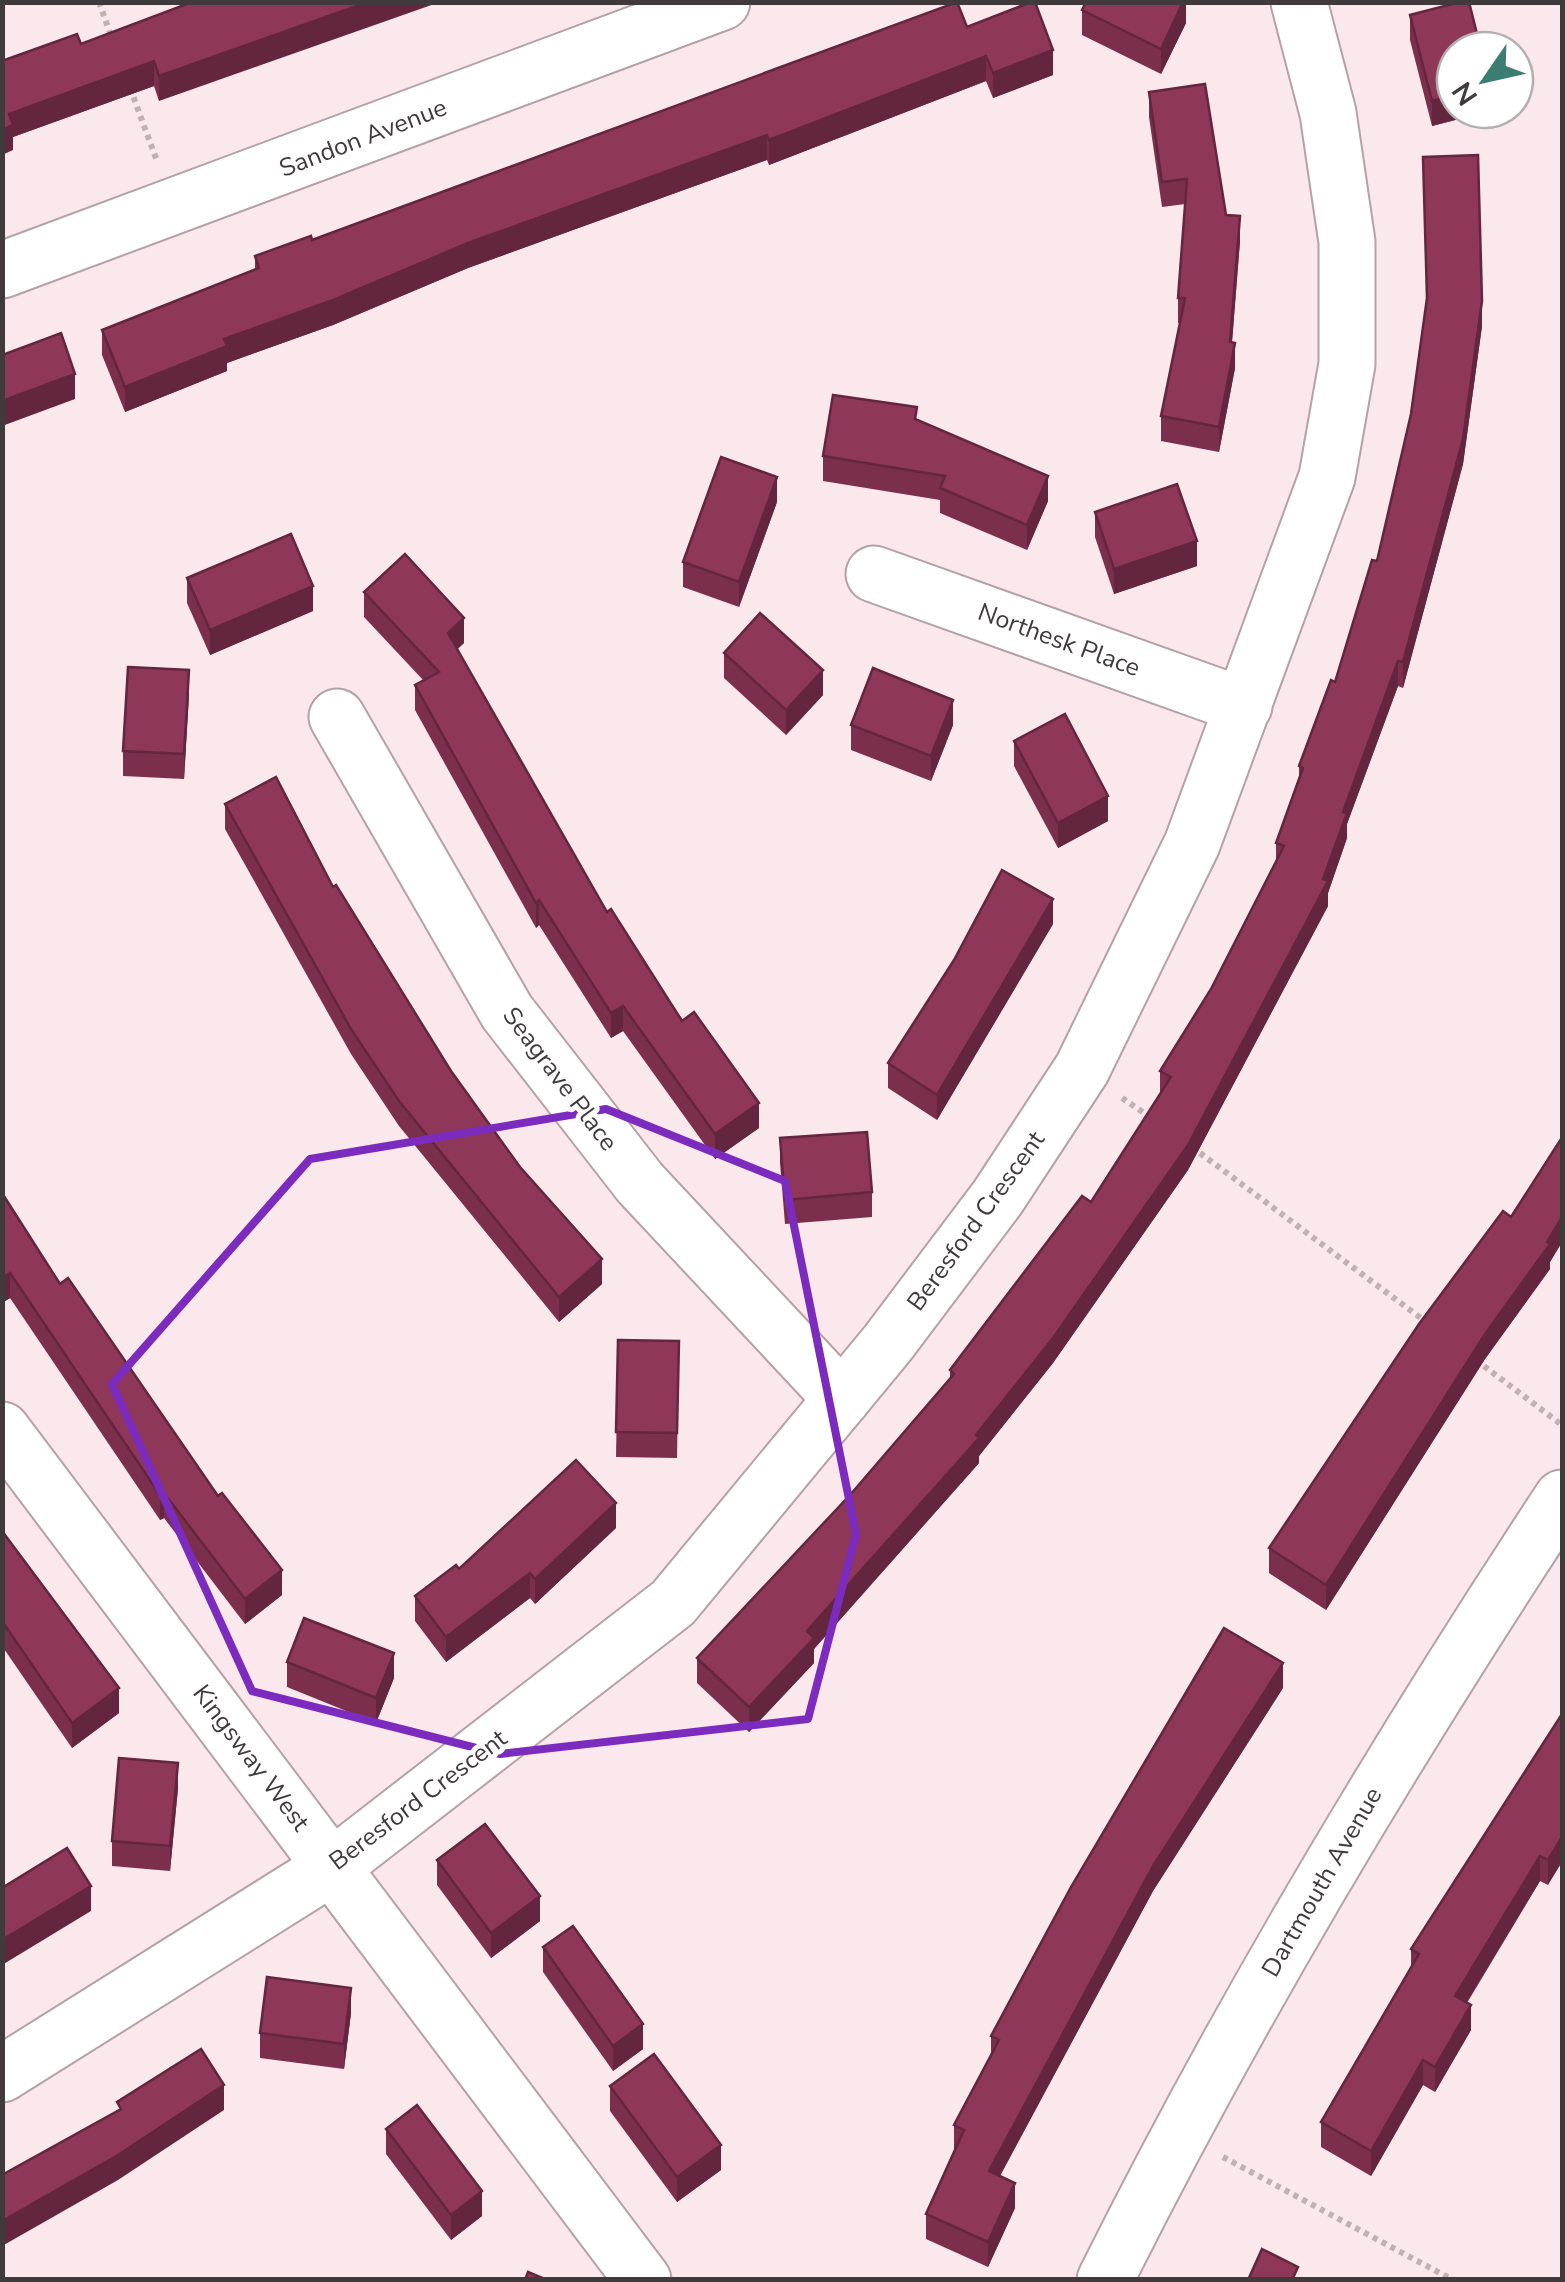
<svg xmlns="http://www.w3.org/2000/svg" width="1565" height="2282" font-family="'Nunito Sans',sans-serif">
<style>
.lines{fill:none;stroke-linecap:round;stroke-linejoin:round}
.minor-casing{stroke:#b4a2a7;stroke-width:59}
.path{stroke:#c1b1b5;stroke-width:6;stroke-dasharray:5 5;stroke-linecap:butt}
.minor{stroke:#fff;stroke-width:55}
.wall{fill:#7b2f4d}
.shaded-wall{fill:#64263e}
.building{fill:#8f3759;stroke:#64263e;stroke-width:2.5}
.marked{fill:none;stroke:#7b2cbf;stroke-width:8;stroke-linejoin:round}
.labels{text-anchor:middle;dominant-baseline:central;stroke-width:10;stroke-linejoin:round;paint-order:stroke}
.street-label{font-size:25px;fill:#413a3c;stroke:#fff}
</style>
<rect width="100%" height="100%" fill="#fbe8ed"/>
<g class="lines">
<g class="minor-casing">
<g id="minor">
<polyline points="2,270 722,2"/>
<polyline points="874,574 1244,706"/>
<polyline points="337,717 507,1012 640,1183 842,1399"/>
<polyline points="2,1430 643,2280"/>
<polyline points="2,2074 332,1867 673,1603 888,1343 998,1197 1082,1069 1192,844 1327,477 1347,364 1347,242 1328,113 1299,2"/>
<path d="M1105,2280c135,-271 291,-530 457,-782"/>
</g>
</g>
<g class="path">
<polyline points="99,2 112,39"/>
<polyline points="130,88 157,161"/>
<polyline points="1122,1098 1153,1119"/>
<polyline points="1192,1147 1426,1322"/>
<polyline points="1476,1360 1562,1425"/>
<polyline points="1223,2157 1453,2280"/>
</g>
<use href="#minor" class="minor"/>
</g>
<g class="wall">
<polygon points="192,2 159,101 154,86 13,137 13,150 2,61 81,44"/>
<polygon points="1186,2 1186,23 1161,74 1082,35 1082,10"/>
<polygon points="1410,15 1490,110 1490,111 1432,126 1410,40"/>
<polygon points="967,27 1053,75 993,98 986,81 769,165 767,160 468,268 333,325 227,363 227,371 125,412 102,355 102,330 255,270 255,256 312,240"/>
<polygon points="1149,92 1226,215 1240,241 1232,343 1235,368 1219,452 1161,441 1161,416 1180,323 1178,323 1178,298 1185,204 1162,207 1149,117"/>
<polygon points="1423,157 1482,326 1463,464 1403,688 1398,686 1347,824 1347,838 1328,893 1328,906 1188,1170 1053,1363 979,1456 979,1463 814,1649 814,1663 749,1732 697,1683 697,1658 850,1495 950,1378 950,1370 1091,1202 1160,1093 1160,1071 1211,989 1276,860 1276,843 1299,781 1299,766 1335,682 1377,561 1411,414 1427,303"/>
<polygon points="917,419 1048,501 1027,550 940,513 940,500 823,481 823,456"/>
<polygon points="777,502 739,607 683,587 683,562"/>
<polygon points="1095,512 1197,566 1114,594 1095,537"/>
<polygon points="187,578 313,611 210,655 187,603"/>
<polygon points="364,592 464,643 457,649 607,912 759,1128 715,1159 623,1031 611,1038 539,925 536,928 415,710 415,685 424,681 364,617"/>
<polygon points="724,653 823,695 786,735 724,678"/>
<polygon points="189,695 184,779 123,776 123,751"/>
<polygon points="851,725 953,725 931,781 851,750"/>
<polygon points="1014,741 1108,821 1058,848 1014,766"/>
<polygon points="225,804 333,887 451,1071 602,1284 559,1322 399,1126 351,1054 225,829"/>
<polygon points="1053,924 937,1120 888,1088 888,1063"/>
<polygon points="780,1138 872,1192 872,1217 785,1224 780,1163"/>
<polygon points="1562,1140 1562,1242 1550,1262 1550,1269 1485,1359 1326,1610 1269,1573 1269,1548 1511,1217"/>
<polygon points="2,1193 60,1284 282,1595 245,1624 164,1518 160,1520 10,1298 2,1303"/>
<polygon points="618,1340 679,1341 677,1458 616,1457"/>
<polygon points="616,1528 535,1604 530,1598 446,1662 415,1621 415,1596 459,1569"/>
<polygon points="2,1531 119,1713 72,1748 2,1646"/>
<polygon points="287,1662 394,1678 376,1723 287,1687"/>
<polygon points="1283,1688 1153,1891 1000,2176 1015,2208 988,2267 926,2239 926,2214 954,2150 954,2125 991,2054 991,2036"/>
<polygon points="1562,1714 1548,1885 1540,1881 1467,2003 1471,2030 1435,2092 1423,2085 1371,2176 1321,2147 1321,2122 1411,1968 1411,1949"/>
<polygon points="178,1788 170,1871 112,1866 112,1841"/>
<polygon points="437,1860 540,1921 491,1958 437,1885"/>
<polygon points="543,1947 643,2049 613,2071 543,1972"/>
<polygon points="351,2013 344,2069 260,2058 260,2033"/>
<polygon points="610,2086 721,2170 677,2202 610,2111"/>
<polygon points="386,2129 482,2216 451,2240 386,2154"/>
</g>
<g class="shaded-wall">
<polygon points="368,2 440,2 159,101 159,76"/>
<polygon points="1183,2 1186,2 1186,23 1161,74 1161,49"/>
<polygon points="1053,50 1053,75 993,98 993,73"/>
<polygon points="986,56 986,81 769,165 769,140"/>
<polygon points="154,61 154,86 13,137 13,150 2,155 2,130 9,114"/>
<polygon points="1455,95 1455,110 1490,110 1490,111 1432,126 1432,101"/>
<polygon points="767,135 767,160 468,268 333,325 227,363 227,371 125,412 125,387 224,339 468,243"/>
<polygon points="1240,216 1240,241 1230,366 1235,343 1235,368 1219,452 1219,427 1230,342"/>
<polygon points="1482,301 1482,326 1463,464 1403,688 1403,662"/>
<polygon points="75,374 75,399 2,426 2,401"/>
<polygon points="1048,476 1048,501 1027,550 1027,525"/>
<polygon points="777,477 777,502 739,607 739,582"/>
<polygon points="1197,541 1197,566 1114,594 1114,569"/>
<polygon points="313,586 313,611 210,655 210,630"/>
<polygon points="464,618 464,643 448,658 448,633"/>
<polygon points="1398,661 1398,686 1347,824 1347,838 1328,893 1328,906 1188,1170 1053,1363 979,1456 979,1463 814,1649 814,1663 749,1732 749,1707 807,1631 976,1435 1323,879 1343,812"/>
<polygon points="189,670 189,695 184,779 184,754"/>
<polygon points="823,670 823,695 786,735 786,710"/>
<polygon points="953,700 953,725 931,781 931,756"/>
<polygon points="1108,796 1108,821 1058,848 1058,823"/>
<polygon points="1053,899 1053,924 937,1120 937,1095"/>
<polygon points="539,900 539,925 536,928 536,903"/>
<polygon points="623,1006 623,1031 611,1038 611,1013"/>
<polygon points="759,1103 759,1128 715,1159 715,1134"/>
<polygon points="1562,1217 1562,1242 1550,1262 1550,1269 1485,1359 1326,1610 1326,1585 1485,1334"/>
<polygon points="602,1259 602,1284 559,1322 559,1297"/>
<polygon points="10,1273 10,1298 2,1303 2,1278"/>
<polygon points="164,1493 164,1518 160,1520 160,1495"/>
<polygon points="616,1503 616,1528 535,1604 535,1579"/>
<polygon points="282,1570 282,1595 245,1624 245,1599"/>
<polygon points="530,1573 530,1598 446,1662 446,1637"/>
<polygon points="394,1653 394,1678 376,1723 376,1698"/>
<polygon points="1283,1663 1283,1688 1153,1891 989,2196 989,2171 1153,1866"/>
<polygon points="119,1688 119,1713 72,1748 72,1723"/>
<polygon points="178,1763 178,1788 170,1871 170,1846"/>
<polygon points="1562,1837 1562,1862 1548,1885 1548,1860"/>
<polygon points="1540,1856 1540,1881 1455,2021 1455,1996"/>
<polygon points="91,1886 91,1911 2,1965 2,1940"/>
<polygon points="540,1896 540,1921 491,1958 491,1933"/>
<polygon points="351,1988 351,2013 344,2069 344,2044"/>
<polygon points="1471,2005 1471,2030 1435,2092 1435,2067"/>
<polygon points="643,2024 643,2049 613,2071 613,2046"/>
<polygon points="1423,2060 1423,2085 1371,2176 1371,2151"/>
<polygon points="224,2085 224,2110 118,2180 2,2246 2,2221"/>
<polygon points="721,2145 721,2170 677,2202 677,2177"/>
<polygon points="1015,2183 1015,2208 988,2267 988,2242"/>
<polygon points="482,2191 482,2216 451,2240 451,2215"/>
</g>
<g class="building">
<polygon points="192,2 368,2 159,76 154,61 9,114 13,125 2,130 2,61 77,34 81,44"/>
<polygon points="957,2 967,27 1031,2 1035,2 1053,50 993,73 986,56 769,140 767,135 468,243 333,300 224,339 227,346 125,387 102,330 259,268 255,256 311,236 312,240"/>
<polygon points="1086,2 1183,2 1161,49 1082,10"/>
<polygon points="1460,2 1469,2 1481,50 1455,50 1455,95 1432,101 1410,15"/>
<polygon points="1205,84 1226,215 1240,216 1230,342 1235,343 1219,427 1161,416 1185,298 1178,298 1187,179 1162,182 1149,92"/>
<polygon points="1478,155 1482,301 1463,439 1403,662 1398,661 1343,812 1347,813 1323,879 1328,881 1188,1145 1053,1338 976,1435 979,1438 807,1631 814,1638 749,1707 697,1658 850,1495 954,1374 950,1370 1082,1196 1091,1202 1171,1077 1160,1071 1211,989 1284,846 1276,843 1303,768 1299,766 1331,680 1335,682 1372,560 1377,561 1411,414 1427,298 1423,157"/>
<polygon points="61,333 75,374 2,401 2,355"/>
<polygon points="833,395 917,407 915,419 1048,476 1027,525 940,488 945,476 823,456"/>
<polygon points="721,457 777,477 739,582 683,562"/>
<polygon points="1177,484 1197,541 1114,569 1095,512"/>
<polygon points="291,534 313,586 210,630 187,578"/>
<polygon points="405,554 464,618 448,633 607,912 611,909 682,1021 694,1012 759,1103 715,1134 623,1006 611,1013 539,900 536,903 415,685 439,672 364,592"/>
<polygon points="760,613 823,670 786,710 724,653"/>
<polygon points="128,667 189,670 184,754 123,751"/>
<polygon points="873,668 953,700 931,756 851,725"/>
<polygon points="1065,714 1108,796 1058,823 1014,741"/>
<polygon points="276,777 333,887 336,885 451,1071 520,1167 602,1259 559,1297 399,1101 351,1029 225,804"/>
<polygon points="1002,870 1053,899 937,1095 888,1063 954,960"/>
<polygon points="867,1132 872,1192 785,1200 780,1138"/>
<polygon points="1561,1139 1562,1140 1562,1217 1547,1242 1550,1244 1485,1334 1326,1585 1269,1548 1419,1324 1503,1211 1511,1217"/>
<polygon points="2,1193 60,1284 68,1278 218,1496 222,1493 282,1570 245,1599 164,1493 160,1495 10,1273 2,1278"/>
<polygon points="618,1340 679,1341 677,1433 616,1432"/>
<polygon points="576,1460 616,1503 535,1579 530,1573 446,1637 415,1596 456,1565 459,1569"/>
<polygon points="2,1531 119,1688 72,1723 2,1621"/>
<polygon points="304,1618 394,1653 376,1698 287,1662"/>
<polygon points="1224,1628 1283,1663 1153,1866 989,2171 1015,2183 988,2242 926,2214 964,2130 954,2125 999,2040 991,2036 1071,1887"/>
<polygon points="1562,1714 1562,1837 1548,1860 1540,1856 1455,1996 1471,2005 1435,2067 1423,2060 1371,2151 1321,2122 1419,1954 1411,1949"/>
<polygon points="119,1758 178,1763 170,1846 112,1841"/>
<polygon points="485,1824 540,1896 491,1933 437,1860"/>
<polygon points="67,1848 91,1886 2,1940 2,1888"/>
<polygon points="573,1926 643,2024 613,2046 543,1947"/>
<polygon points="267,1977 351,1988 344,2044 260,2033"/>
<polygon points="201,2049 224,2085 118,2155 2,2221 2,2175 121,2109 117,2102"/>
<polygon points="654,2054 721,2145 677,2177 610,2086"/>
<polygon points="417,2105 482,2191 451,2215 386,2129"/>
<polygon points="1262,2249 1298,2267 1292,2280 1248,2280"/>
<polygon points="528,2272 547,2280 525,2280"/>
</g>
<path class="marked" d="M606,1109l179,72 71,353 -48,185 -308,35 -248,-63 -140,-307 198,-225z"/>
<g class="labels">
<g class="street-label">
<text transform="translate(363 138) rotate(-21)">Sandon Avenue</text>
<text transform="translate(1059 640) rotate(20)">Northesk Place</text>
<text transform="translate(560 1079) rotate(53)">Seagrave Place</text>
<text transform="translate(976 1221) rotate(-54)">Beresford Crescent</text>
<text transform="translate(251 1758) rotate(53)">Kingsway West</text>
<text transform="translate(418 1800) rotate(-37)">Beresford Crescent</text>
<text transform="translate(1322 1882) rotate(-60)">Dartmouth Avenue</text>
</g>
</g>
<rect width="1565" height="2282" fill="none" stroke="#413a3c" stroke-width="10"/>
<g transform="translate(1485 80) rotate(236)"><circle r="48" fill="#ffffff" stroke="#b3b0b1" stroke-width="2.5"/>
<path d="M0-8L18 38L0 25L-18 38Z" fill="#3b7e71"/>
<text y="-15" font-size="28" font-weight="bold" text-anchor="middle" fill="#413a3c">N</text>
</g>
</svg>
